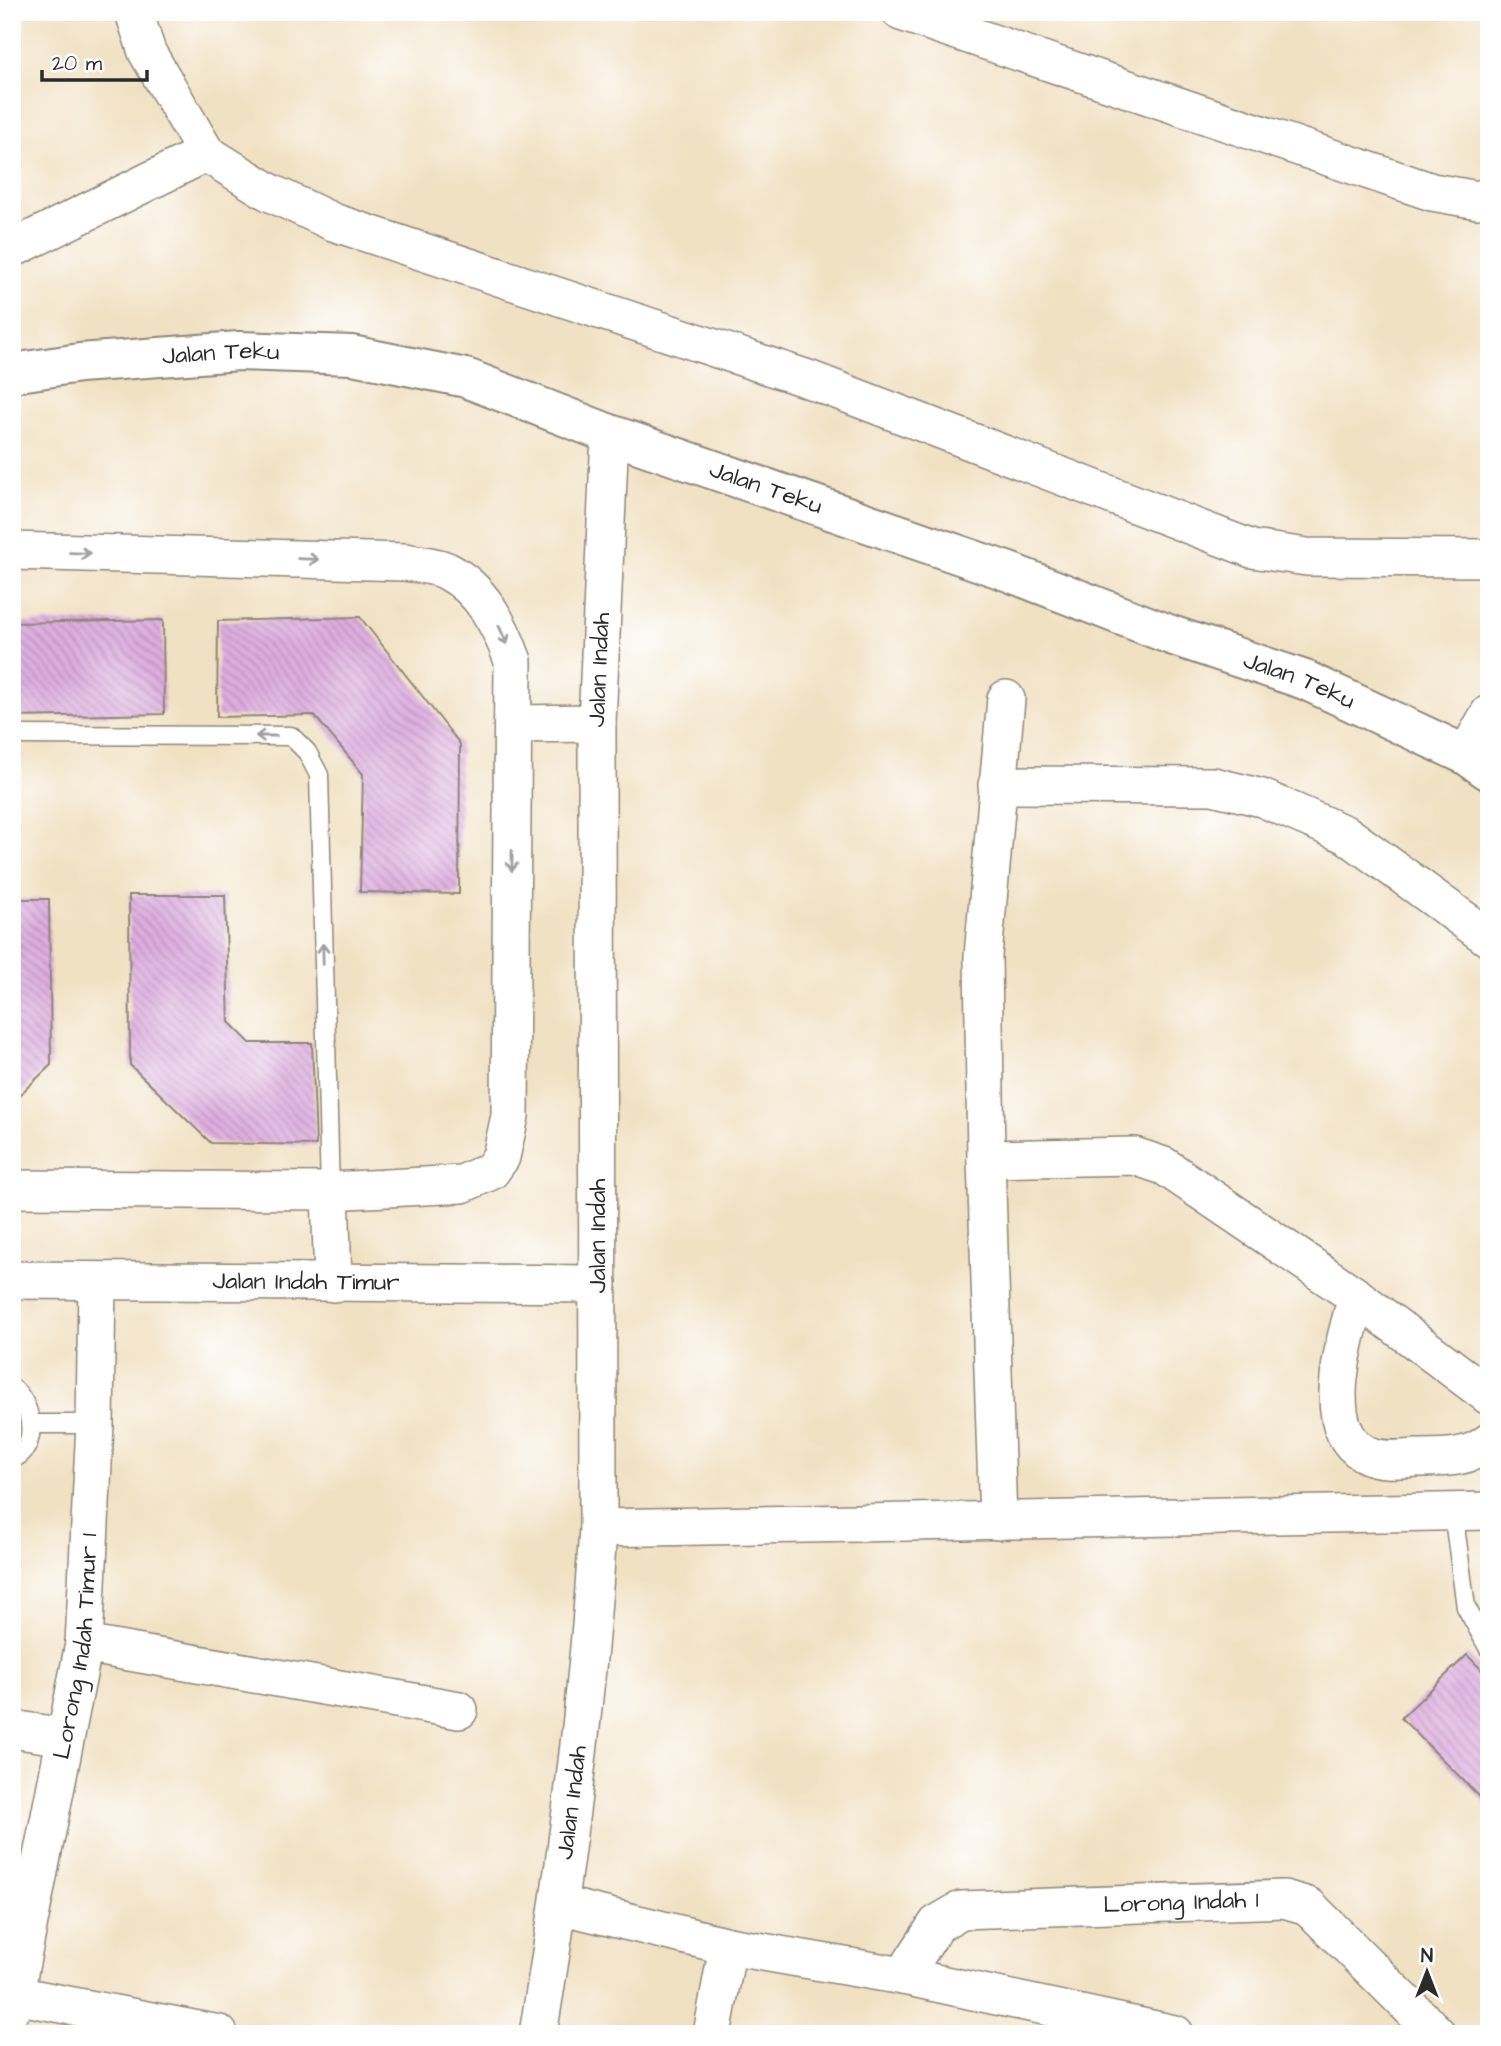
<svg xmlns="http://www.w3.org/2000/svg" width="1501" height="2046" font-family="'Architects Daughter',sans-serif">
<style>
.building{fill:url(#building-back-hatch)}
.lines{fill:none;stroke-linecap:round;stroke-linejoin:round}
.lane-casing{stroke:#8e8677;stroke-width:21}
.street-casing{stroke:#8e8677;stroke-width:40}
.secondary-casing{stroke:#8e8677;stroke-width:42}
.lane{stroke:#fff;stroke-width:18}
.street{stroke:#fff;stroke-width:37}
.secondary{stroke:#fff;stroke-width:38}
.oneway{stroke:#a0a0a0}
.labels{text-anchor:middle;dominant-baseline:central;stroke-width:6;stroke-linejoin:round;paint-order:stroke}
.street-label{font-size:24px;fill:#2b2b2b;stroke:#fff}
</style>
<defs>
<pattern id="building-back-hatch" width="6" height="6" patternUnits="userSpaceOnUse" patternTransform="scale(1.75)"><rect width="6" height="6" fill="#deaee0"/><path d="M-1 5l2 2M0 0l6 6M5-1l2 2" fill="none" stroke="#b48eb6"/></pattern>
</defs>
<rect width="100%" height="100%" fill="#fff"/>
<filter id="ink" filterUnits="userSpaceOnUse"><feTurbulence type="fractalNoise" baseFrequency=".0143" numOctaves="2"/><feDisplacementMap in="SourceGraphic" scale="14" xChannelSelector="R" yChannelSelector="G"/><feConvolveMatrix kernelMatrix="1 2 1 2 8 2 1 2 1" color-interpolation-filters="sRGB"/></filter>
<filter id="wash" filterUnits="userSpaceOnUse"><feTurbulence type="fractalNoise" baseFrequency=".00686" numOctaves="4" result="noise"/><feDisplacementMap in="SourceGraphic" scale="28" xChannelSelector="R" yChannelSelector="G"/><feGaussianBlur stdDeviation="1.57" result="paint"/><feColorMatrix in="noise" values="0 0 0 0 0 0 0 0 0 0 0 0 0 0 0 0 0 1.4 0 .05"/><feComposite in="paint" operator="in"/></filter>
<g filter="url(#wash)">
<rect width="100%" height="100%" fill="#f1e1c3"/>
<g id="blocks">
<g class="building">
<polygon points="360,617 460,744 459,894 360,892 363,774 314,715 217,717 218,621"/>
<polygon points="163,620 164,714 12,717 12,623"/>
<polygon points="129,895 225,895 229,1022 250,1043 312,1043 316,1145 211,1143 130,1065"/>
<polygon points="12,899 49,899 51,1065 12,1102"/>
<polygon points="1467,1655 1489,1677 1489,1806 1401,1718"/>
</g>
</g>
</g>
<g filter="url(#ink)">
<use href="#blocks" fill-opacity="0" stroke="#8e8677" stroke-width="2"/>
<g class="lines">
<g class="lane-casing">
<g id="lane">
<polyline points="12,735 291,736 307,752 319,775 330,1191"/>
<path d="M12,1388c21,15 28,61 0,71"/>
<polyline points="31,1424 95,1424"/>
<polyline points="1453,1512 1466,1607 1489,1649"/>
</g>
</g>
<g class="street-casing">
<g id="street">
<polyline points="134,12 147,52 206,153 269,192 333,222 808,379 1252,549 1307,557 1489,558"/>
<polyline points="901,12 1432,192 1478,200 1489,196"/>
<polyline points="12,249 206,153"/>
<path d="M12,551l392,11c13,2 31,3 43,9 35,18 53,54 66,90l-3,455 -9,41 -10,14 -29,13 -132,7 -318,-2"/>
<polyline points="513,724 597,723"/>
<polyline points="1466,755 1489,714"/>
<polyline points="997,785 1213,786 1262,798 1347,835 1489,938"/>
<polyline points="986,1159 1134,1156 1164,1166 1357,1297 1489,1396"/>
<polyline points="330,1191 333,1283"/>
<path id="s1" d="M12,1280l586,4"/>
<path d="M1357,1297c-11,40 -40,130 7,156 15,9 37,6 53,5 25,0 52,1 72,-16"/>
<polyline points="998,1521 986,1159 983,956 1006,699"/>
<polyline points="598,1528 1489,1511"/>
<polyline points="84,1644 459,1710"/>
<polyline points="12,1729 65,1737"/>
<polyline points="560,1905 728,1946 903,1976 1175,2034"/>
<path id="s2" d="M903,1976l34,-52 24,-14 323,-11 24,7 129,128"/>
<polyline points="15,1995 219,2034"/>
<path id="s3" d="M12,2008l72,-364 11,-220 2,-143"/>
<path id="s4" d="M538,2034c28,-168 50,-336 60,-506l-1,-805 13,-289"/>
<polyline points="712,2034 728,1946"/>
</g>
</g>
<g class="secondary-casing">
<g id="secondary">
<path id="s5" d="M12,373l68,-10 159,-12 113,4 114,23 144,56 399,138 162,63 134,45 161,75 23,16"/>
</g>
</g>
<use href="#lane" class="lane"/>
<use href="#street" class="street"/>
<use href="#secondary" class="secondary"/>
</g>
<defs><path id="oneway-shaft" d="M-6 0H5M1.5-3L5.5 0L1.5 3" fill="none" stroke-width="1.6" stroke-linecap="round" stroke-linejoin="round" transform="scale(1.75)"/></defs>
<g class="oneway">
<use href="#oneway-shaft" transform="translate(80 553) rotate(2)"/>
<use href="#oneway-shaft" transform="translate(308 559) rotate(2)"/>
<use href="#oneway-shaft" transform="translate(503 635) rotate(66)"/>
<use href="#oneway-shaft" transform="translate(266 736) rotate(180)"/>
<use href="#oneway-shaft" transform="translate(512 861) rotate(90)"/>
<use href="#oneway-shaft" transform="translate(323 954) rotate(-91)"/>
</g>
</g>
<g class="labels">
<g class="street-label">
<text stroke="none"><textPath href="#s5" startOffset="210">Jalan Teku</textPath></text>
<text stroke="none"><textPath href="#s5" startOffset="777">Jalan Teku</textPath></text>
<text stroke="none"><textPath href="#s4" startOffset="1368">Jalan Indah</textPath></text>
<text stroke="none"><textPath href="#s5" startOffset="1344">Jalan Teku</textPath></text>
<text transform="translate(598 1236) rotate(-90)">Jalan Indah</text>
<text stroke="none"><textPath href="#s1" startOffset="294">Jalan Indah Timur</textPath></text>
<text stroke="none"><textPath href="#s3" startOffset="368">Lorong Indah Timur 1</textPath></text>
<text stroke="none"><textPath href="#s4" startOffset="234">Jalan Indah</textPath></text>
<text stroke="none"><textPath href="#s2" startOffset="310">Lorong Indah 1</textPath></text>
</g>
</g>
<rect width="1501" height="2046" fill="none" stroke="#fff" stroke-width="42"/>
<g transform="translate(1427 1972)" stroke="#ffffff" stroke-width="5" paint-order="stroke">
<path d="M0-5L12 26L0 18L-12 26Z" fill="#2b2b2b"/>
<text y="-10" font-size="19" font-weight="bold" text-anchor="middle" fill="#2b2b2b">N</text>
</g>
<path d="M42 70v10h105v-10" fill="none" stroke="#2b2b2b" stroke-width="3.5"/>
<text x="52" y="70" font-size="21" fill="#2b2b2b" stroke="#ffffff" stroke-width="5" paint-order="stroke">20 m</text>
</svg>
